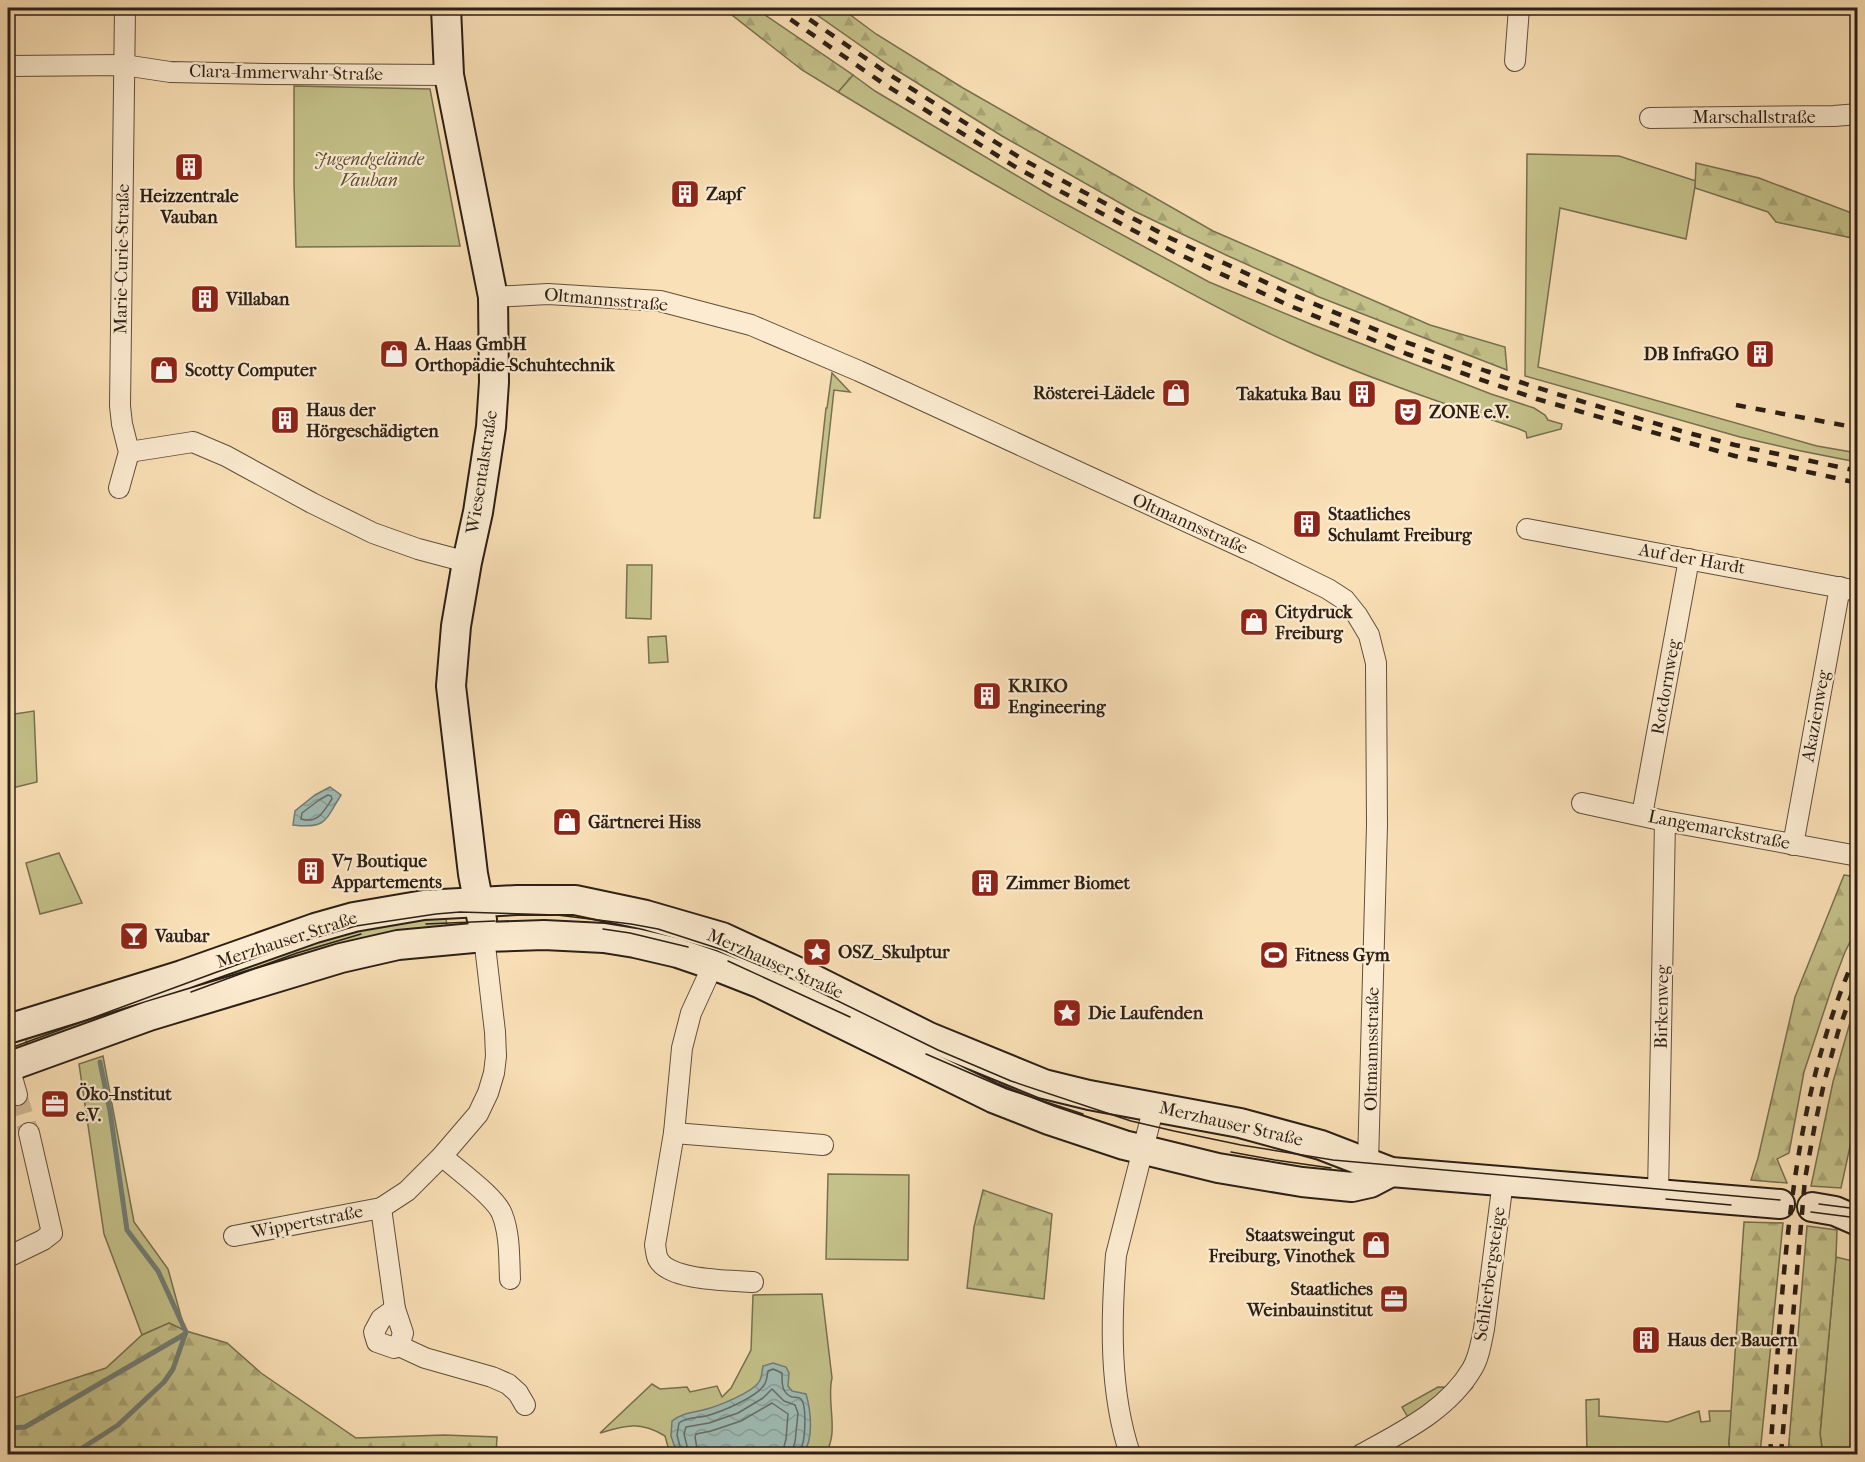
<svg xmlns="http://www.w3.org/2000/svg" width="1865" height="1462" font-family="'IM FELL French Canon',serif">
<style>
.green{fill:#c4c18a;stroke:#787050;stroke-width:1.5}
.forest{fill:url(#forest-firs);stroke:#787050;stroke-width:1.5}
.water{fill:url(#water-waves);stroke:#727d75;stroke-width:1.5}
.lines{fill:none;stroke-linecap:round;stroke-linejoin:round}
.shore{stroke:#666d65;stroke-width:1.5}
.stream{stroke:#727d75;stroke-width:5}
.street-tunnel{stroke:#d1b996;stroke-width:20;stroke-dasharray:20 10;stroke-linecap:butt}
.street-casing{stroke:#604f3d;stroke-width:22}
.secondary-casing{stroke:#2c1f15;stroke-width:32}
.street{stroke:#fcebd0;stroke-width:20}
.secondary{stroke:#fcebd0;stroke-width:28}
.tram{stroke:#2c1f15;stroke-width:1.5}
.rail{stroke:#2c1f15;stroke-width:4.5;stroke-dasharray:10 10;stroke-linecap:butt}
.labels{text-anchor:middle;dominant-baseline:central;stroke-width:4.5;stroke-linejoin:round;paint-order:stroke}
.street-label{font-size:18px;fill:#2c1f15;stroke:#fcebd0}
.park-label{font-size:18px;font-style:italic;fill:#5a5038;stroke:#fcebd0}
.poi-label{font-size:18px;font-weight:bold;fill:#2c1f15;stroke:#fcebd0;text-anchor:start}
</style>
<defs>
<pattern id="forest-firs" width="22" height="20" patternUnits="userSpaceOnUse" patternTransform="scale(1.5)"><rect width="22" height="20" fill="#c4c18a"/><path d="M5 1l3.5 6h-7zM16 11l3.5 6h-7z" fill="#a9a576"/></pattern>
<pattern id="water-waves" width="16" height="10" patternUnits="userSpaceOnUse" patternTransform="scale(1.5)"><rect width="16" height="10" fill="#a0bbb5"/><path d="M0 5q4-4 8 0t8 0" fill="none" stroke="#8aa09b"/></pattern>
</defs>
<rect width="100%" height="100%" fill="#fae0b6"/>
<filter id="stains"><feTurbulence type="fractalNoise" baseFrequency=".00333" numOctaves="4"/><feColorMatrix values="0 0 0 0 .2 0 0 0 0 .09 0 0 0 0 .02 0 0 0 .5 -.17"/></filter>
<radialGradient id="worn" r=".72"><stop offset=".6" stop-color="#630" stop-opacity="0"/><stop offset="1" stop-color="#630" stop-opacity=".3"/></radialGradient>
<g class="green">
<path d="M853,75l22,16 176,105 158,86 104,43 178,69 43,14 11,7 3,5 14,4 -1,5 -34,9 -1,-6 -7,-3c-77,-26 -155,-52 -229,-86 -54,-24 -105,-53 -157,-81 -100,-54 -198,-111 -295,-170z"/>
<polygon points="294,86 430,89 460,246 296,247 294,184"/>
<polygon points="1527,154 1619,156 1696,181 1686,239 1560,208 1538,367 1817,446 1857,453 1857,462 1796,450 1740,437 1525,376"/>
<polygon points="832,373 850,392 834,390 820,518 814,518 826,408 827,408"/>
<polygon points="627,565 652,565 651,619 626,618"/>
<polygon points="666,636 668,662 649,663 648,637"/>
<polygon points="34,711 37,782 8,789 8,715"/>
<polygon points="59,853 82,903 40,914 26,863"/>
<polygon points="445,909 447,927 399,931 354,940 308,953 29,1053 26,1041 26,1038 291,940"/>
<polygon points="103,1056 134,1222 168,1269 185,1331 169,1323 142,1335 104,1234 79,1064"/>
<polygon points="828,1174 909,1175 908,1260 826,1259"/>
<polygon points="1836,1257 1857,1262 1857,1454 1823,1454 1820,1434"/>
<path d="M822,1294l10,84c-6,24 8,55 -7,76h-155l-5,-18c-25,-15 -39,-11 -65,-3l52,-49 8,5 27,-2 3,5 27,-6 5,11 9,-9 20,-38 2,-55z"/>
<polygon points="1438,1387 1472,1388 1439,1418 1394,1447 1393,1454 1353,1454 1410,1421 1402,1407"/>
<polygon points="1599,1399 1599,1416 1668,1422 1699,1411 1701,1422 1710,1421 1709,1411 1733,1411 1729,1442 1730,1454 1587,1454 1586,1400"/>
</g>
<g class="forest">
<polygon points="723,8 755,8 853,75 838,92 802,70"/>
<polygon points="807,8 841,8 876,34 963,88 1213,231 1430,325 1505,347 1507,370 1319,297 1226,255 1134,211 1002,136 890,66"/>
<polygon points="1696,163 1759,178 1857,215 1857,239 1776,222 1768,212 1695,188"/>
<polygon points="1844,875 1857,877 1857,928 1845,952 1834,981 1804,1072 1789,1153 1777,1159 1787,1183 1751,1180 1758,1158 1795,997"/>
<polygon points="1857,998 1857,1114 1841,1188 1811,1186 1833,1082"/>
<polygon points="983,1190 1052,1214 1044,1299 967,1288 974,1227"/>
<polygon points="1744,1222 1783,1223 1760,1454 1730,1454 1729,1442"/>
<polygon points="1807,1226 1837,1230 1836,1257 1820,1434 1823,1454 1788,1454"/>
<polygon points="169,1323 186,1331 227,1343 261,1373 356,1438 444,1435 497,1437 496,1454 8,1454 8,1400 106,1368 142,1335"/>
</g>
<g class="water">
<path d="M330,787l11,8c-16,26 -15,34 -48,30l2,-14 20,-16z"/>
<path d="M773,1363l13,4 3,6 -1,13 4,5 14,3c5,17 8,45 -3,60h-126l-6,-18 1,-15c10,-8 19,-8 31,-11 13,-3 52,-18 57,-30 2,-4 2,-10 3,-14z"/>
</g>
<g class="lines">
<g class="shore">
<path d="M328,795l3,1 1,3c-9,13 -14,25 -31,20l1,-6 17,-13z"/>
<path d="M682,1454l-5,-19 2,-12c7,-6 18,-5 27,-7 15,-4 51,-19 58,-31 3,-4 3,-9 4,-14l5,-2 9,4c0,9 -1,20 10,24 3,0 7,0 9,2 6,6 4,39 1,47 -1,3 -3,5 -3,8"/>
<polyline points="689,1454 684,1434 686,1427 709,1423 738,1413 763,1398 772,1389 784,1401 795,1405 798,1413 795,1442 791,1454"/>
<polyline points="698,1454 695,1437 696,1434 711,1431 741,1421 772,1403 788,1414 786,1439 782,1454"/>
</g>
<g class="stream">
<polyline points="8,1428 25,1427 185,1334"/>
<polyline points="73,1454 118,1425 164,1382 173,1369 186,1332 158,1271 127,1230 110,1111 100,1062"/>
</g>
<polyline class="street-tunnel" points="17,1095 29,1133"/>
<g class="street-casing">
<g id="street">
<polyline points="1515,61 1519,8"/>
<polyline points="8,66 124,65 170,72 268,74 449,75"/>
<polyline points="1650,118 1834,116 1858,114"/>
<polyline points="493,297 548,294 660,301 751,325 859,371 1257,554 1328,589 1345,600 1357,615 1369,635 1376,663 1377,825 1368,1164"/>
<polyline points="129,452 193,442 226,456 312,503 373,533 418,549 467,562"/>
<polyline points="119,488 129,452 122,424 120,406 125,8"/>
<polyline points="1527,529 1858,591"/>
<polyline points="1582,803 1665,821 1858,856"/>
<polyline points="1642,815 1689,559"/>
<polyline points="1793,845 1840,587"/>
<path d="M713,965l-22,48 -9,35 -8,85 -19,112c1,4 1,10 3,14 11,22 72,21 95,23"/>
<polyline points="8,1063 17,1095"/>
<polyline points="674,1133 823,1145"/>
<path d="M442,1156c14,13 54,41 60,58 8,20 7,43 8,65"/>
<polyline points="1658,1194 1665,821"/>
<polyline points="381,1208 395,1309 403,1333 399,1346 425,1358 492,1377 508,1384 518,1393 525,1405"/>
<polyline points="234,1236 381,1208 407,1191 442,1156 478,1114 488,1093 494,1073 496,1056 495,1032 484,937"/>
<polyline points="8,1257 43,1240 52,1233 29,1133"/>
<polyline points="395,1309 381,1319 374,1332 377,1342 394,1348 399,1346"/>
<path d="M1130,1454c-21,-63 -19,-134 -14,-199l38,-149"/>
<path d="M1362,1454c40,-22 86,-44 110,-85 7,-11 9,-26 12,-40l19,-148"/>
</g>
</g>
<g class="secondary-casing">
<g id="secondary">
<polyline points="446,8 449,75 493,297 494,382 491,427 478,512 467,562 456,626 451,686 473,874 482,920"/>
<polyline points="8,1029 182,975 315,928 354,917 424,905 517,900 575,900 646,915 722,937 811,978 929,1037 1044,1084 1089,1095 1240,1123 1321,1145 1391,1172 1780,1204"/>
<polyline points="8,1067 149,1016 341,958 398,945 484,937 544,935 604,938 635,943 678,953 713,965 759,983 993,1098 1049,1120 1124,1145 1218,1168 1302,1182 1352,1187 1370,1183 1391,1172"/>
<polyline points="1812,1207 1835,1211 1858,1221"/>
</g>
</g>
<use href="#street" class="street"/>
<use href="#secondary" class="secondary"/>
<g class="tram">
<polyline points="426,924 495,921"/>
<polyline points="603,929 630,933 688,947"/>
<polyline points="728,961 850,1017"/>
<polyline points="191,992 297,953 361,934"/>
<polyline points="8,1049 293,944 356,926 436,914 460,912 557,915 631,924 658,929 723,950 795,980 938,1050 1011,1081 1131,1121 1174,1131 1241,1145 1333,1160 1780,1200"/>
<polyline points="926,1054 1007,1089 1083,1114"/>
<polyline points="1231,1152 1275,1160 1331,1168"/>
<polyline points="1666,1199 1731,1205"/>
<polyline points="1819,1204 1858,1209"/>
<polyline points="1811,1212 1858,1218"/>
</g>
<g class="rail">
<polyline points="774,8 881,82 1017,168 1172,251 1288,305 1407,354 1537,399 1735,456 1858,483"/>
<polyline points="793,8 887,73 1022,159 1170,238 1293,295 1403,341 1486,371 1557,394 1681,431 1735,445 1858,471"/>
<polyline points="1736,405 1858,428"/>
<path d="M1770,1454c14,-169 16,-346 88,-504"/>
<polyline points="1781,1454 1805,1179 1815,1124 1825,1079 1838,1032 1858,976"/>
</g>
</g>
<defs>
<g id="building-square" transform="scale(1.5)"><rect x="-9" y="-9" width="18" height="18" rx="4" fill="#8f2418" stroke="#fcebd0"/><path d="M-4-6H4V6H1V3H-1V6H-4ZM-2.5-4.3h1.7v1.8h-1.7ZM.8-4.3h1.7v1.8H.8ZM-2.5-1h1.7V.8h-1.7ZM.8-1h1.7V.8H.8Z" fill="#fff"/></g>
<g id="shop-square" transform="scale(1.5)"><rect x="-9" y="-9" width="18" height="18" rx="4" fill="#8f2418" stroke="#fcebd0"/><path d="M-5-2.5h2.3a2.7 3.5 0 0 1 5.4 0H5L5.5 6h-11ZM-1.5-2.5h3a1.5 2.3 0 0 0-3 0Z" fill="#fff"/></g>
<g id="theatre-square" transform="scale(1.5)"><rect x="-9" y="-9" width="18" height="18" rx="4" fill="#8f2418" stroke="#fcebd0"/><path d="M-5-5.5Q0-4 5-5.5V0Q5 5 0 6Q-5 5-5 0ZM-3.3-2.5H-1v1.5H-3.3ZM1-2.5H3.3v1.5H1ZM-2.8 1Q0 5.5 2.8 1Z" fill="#fff"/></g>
<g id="bar-square" transform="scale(1.5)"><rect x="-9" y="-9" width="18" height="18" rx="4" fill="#8f2418" stroke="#fcebd0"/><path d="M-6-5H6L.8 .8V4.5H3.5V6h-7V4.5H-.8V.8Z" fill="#fff"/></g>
<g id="sight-square" transform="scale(1.5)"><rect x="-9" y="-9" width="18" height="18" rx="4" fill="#8f2418" stroke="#fcebd0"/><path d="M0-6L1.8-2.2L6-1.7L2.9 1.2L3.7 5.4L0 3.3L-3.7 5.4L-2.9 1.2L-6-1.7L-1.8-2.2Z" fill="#fff"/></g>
<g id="stadium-square" transform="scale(1.5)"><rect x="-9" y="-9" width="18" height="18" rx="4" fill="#8f2418" stroke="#fcebd0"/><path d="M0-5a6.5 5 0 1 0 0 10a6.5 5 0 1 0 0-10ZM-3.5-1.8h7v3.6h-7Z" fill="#fff"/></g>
<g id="office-square" transform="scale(1.5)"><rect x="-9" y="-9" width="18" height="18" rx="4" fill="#8f2418" stroke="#fcebd0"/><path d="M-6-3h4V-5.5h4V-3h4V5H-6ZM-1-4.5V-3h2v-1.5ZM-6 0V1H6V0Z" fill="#fff"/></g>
</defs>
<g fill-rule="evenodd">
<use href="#building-square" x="189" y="167"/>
<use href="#building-square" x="685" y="194"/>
<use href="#building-square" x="205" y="299"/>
<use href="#shop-square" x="394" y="354"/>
<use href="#building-square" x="1760" y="354"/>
<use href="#shop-square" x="164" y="370"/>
<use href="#shop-square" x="1176" y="393"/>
<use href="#building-square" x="1362" y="394"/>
<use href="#theatre-square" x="1408" y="412"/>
<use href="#building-square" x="285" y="420"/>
<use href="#building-square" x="1307" y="524"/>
<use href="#shop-square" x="1254" y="622"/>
<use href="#building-square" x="987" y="696"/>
<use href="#shop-square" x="567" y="822"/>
<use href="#building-square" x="311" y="871"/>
<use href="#building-square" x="985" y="883"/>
<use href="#bar-square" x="134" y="936"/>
<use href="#sight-square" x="817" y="952"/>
<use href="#stadium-square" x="1274" y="955"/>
<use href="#sight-square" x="1067" y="1013"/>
<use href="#office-square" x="55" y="1104"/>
<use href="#shop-square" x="1376" y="1245"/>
<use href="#office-square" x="1394" y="1299"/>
<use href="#building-square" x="1646" y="1340"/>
</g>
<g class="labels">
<g class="street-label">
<text transform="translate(286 73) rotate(1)">Clara-Immerwahr-Straße</text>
<text x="1754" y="117">Marschallstraße</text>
<text transform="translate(122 259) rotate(-89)">Marie-Curie-Straße</text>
<text transform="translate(606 300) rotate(5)">Oltmannsstraße</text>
<text transform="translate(482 472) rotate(-81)">Wiesentalstraße</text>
<text transform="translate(1190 524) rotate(24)">Oltmannsstraße</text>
<text transform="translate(1692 559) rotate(10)">Auf der Hardt</text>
<text transform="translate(1666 687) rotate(-80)">Rotdornweg</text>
<text transform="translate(1816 716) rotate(-80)">Akazienweg</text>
<text transform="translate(1719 830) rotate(11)">Langemarckstraße</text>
<text transform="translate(287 940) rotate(-18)">Merzhauser Straße</text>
<text transform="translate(775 964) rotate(24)">Merzhauser Straße</text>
<text transform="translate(1662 1007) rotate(-89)">Birkenweg</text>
<text transform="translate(1372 1049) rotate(-89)">Oltmannsstraße</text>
<text transform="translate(1231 1124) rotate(13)">Merzhauser Straße</text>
<text transform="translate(307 1222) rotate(-11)">Wippertstraße</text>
<text transform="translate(1490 1274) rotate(-82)">Schlierbergsteige</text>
</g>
<g class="park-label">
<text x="369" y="159">Jugendgelände<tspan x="369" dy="21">Vauban</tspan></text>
</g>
<g class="poi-label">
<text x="706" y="194">Zapf</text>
<text x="189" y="196" text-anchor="middle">Heizzentrale<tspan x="189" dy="21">Vauban</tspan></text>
<text x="226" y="299">Villaban</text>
<text x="415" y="344">A. Haas GmbH<tspan x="415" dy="21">Orthopädie-Schuhtechnik</tspan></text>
<text x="1739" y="354" text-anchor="end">DB InfraGO</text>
<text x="185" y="370">Scotty Computer</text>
<text x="1155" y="393" text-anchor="end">Rösterei-Lädele</text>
<text x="1341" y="394" text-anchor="end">Takatuka Bau</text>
<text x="306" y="410">Haus der<tspan x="306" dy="21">Hörgeschädigten</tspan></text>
<text x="1429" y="412">ZONE e.V.</text>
<text x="1328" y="514">Staatliches<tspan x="1328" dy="21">Schulamt Freiburg</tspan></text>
<text x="1275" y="612">Citydruck<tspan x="1275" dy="21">Freiburg</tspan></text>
<text x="1008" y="686">KRIKO<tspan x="1008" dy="21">Engineering</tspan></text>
<text x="588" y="822">Gärtnerei Hiss</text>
<text x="332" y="861">V7 Boutique<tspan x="332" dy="21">Appartements</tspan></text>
<text x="1006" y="883">Zimmer Biomet</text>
<text x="155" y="936">Vaubar</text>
<text x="838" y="952">OSZ_Skulptur</text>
<text x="1295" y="955">Fitness Gym</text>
<text x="1088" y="1013">Die Laufenden</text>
<text x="76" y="1094">Öko-Institut<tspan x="76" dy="21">e.V.</tspan></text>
<text x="1355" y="1235" text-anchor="end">Staatsweingut<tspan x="1355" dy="21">Freiburg, Vinothek</tspan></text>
<text x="1373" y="1289" text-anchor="end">Staatliches<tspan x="1373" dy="21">Weinbauinstitut</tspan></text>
<text x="1667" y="1340">Haus der Bauern</text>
</g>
</g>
<rect width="1865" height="1462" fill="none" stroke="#fae0b6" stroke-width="30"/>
<rect x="9" y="9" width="1847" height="1444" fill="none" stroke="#2c1f15" stroke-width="3"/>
<rect x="15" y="15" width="1835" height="1432" fill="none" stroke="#2c1f15" stroke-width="1.5"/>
<rect width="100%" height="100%" filter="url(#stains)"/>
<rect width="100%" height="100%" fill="url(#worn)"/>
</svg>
